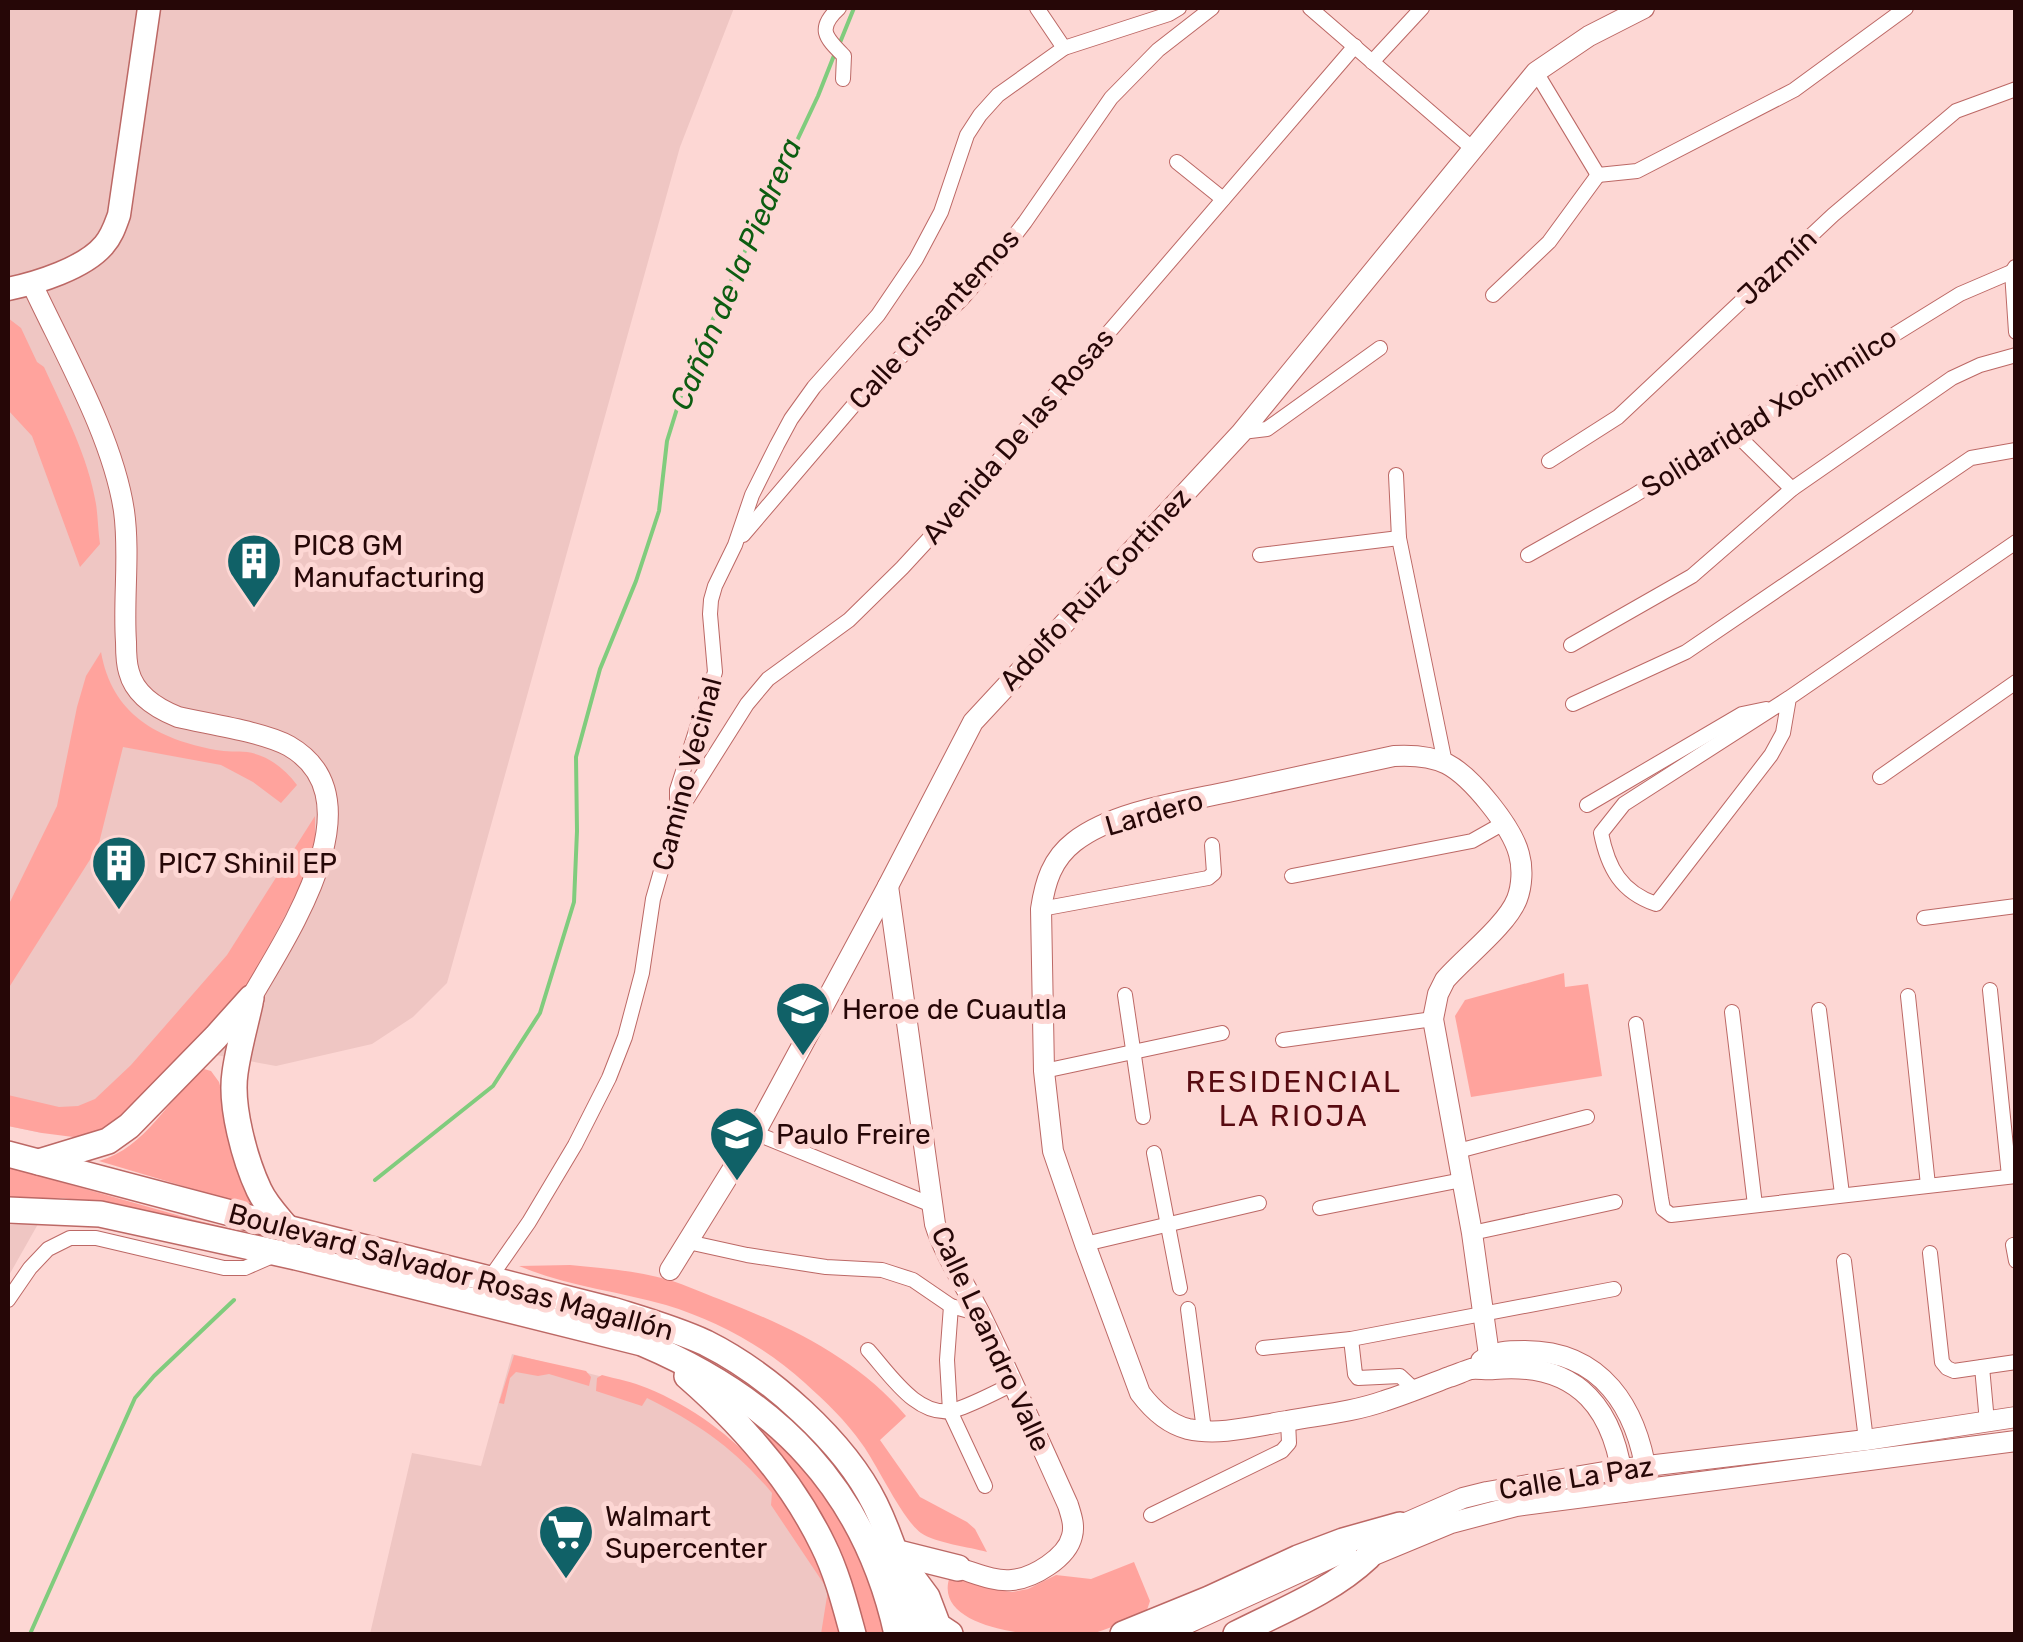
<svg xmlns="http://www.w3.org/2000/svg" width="2023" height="1642" font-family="Rubik,sans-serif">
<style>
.built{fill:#efc6c3}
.green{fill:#ffa39d}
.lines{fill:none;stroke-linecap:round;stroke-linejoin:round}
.stream{stroke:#80cc7d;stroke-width:4}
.street-casing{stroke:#bc6865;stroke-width:16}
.secondary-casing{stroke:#bc6865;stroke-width:22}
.primary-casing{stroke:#bc6865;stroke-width:25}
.highway-casing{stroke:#bc6865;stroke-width:28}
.street{stroke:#fff;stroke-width:14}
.secondary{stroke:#fff;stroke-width:20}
.primary{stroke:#fff;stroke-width:22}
.highway{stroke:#fff;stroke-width:25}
.labels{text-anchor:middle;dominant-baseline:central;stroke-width:10;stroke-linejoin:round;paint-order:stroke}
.street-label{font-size:28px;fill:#260707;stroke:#fdd7d4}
.poi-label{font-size:28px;fill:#260707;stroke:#fdd7d4;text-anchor:start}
.water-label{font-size:30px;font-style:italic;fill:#0d5d11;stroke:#fdd7d4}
.neighbourhood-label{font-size:30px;letter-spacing:2.5px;fill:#580b11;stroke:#fdd7d4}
</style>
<rect width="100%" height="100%" fill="#fdd7d4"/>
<g class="built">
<polygon points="8,8 734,8 680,147 447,983 413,1017 372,1044 276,1066 183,1049 42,1133 8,1126"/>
<polygon points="38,1224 8,1277 8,1225"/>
<polygon points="512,1354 627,1383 692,1416 763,1467 832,1590 841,1634 370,1634 412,1453 481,1466"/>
</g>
<g class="green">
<path d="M8,318l13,10 16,34 7,5c20,44 44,89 52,137 2,13 2,27 4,40l-20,23 -48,-131 -24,-26z"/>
<path d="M101,652c11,63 57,87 115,98 10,2 21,1 31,2 21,3 38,17 50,33l-16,18 -28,-21 -32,-17 -98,-18 -25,100 -90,142v-83l49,-100 20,-99 9,-31z"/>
<polygon points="315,816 315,842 306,875 252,979 224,1017 114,1127 81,1138 42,1133 8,1126 8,1095 59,1107 78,1106 95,1099 131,1065 227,955"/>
<polygon points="1564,973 1565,987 1588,984 1602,1076 1471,1097 1455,1016 1465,1000"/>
<path d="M204,1069l7,2 8,11 34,122 -3,2 -151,-45c48,-14 68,-62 105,-92z"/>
<polygon points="8,1167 191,1219 286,1242 289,1245 115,1205 63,1198 8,1199"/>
<path d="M570,1265c33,3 67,6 99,15 17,5 34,13 50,19 70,27 138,59 187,117l-26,24 40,57 47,25 8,7 12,23c-17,-5 -52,-9 -66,-19 -19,-14 -43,-67 -59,-89 -16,-23 -36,-42 -57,-61 -38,-35 -89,-63 -139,-78 -49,-14 -100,-19 -147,-39z"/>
<polygon points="514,1355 586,1371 591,1377 589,1386 549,1374 538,1376 516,1372 510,1378 504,1404 499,1403"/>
<path d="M602,1375c15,4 31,7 45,13 86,35 155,112 184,201 5,14 6,31 9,45h-19l7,-44 -57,-85 1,-12c-38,-45 -73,-69 -125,-95l-5,8 -46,-15 1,-13z"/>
<polygon points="758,1425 783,1438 854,1535 889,1634 863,1634 796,1475"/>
<path d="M1134,1562l16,39 -3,9c-18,8 -39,21 -58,24 -34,6 -160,-1 -139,-58l48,14 14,2 16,-3 28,-14 35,4z"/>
</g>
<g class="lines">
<g class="stream">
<polyline points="839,45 854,8"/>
<polyline points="375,1180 493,1086 540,1013 574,902 577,831 576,757 600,669 636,581 659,511 667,441 689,370 818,96 835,53"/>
<polyline points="30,1634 135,1398 154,1376 234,1300"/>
</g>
<g class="street-casing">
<g id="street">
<path d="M839,8c-23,21 -13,30 5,48l-1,23"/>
<polyline points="1037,8 1064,48"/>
<polyline points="1310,8 1473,149"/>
<polyline points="1372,62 1422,8"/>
<polyline points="1536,72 1598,175"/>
<polyline points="1177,162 1223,199"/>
<polyline points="1598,175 1637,171 1794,90 1906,8"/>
<polyline points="2015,267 2012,272 2016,332"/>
<polyline points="1493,295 1549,242 1598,175"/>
<polyline points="1242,432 1267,429 1380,348"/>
<polyline points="1734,432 1792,489"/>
<polyline points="1549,461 1618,417 1833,215 1956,111 2016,89"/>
<polyline points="1396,475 1399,538 1445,763"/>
<polyline points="743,535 870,386 961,300 995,261 1025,222 1111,98 1158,50 1212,8"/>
<polyline points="1260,555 1399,538"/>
<polyline points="1528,555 1633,496 1960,294 2016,270"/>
<polyline points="1571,645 1692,576 1792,489 1952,378 1980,365 2016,355"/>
<path d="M1789,698l-6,35 -12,22 -115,149c-35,-12 -48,-36 -55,-71l23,-29 165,-106 227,-156"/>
<polyline points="1573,704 1686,652 1971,458 2016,450"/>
<polyline points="1880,777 2016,682"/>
<polyline points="1587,805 1742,714 1766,709"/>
<polyline points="677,815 747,704 768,679 849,620 902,568 961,504 1355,46"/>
<polyline points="1292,876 1472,841 1495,828 1502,822"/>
<polyline points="1041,909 1208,878 1214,873 1212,845"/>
<polyline points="1924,918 2016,906"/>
<polyline points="1990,990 2009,1176"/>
<polyline points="1125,995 1143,1117"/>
<polyline points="1908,996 1928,1185"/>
<polyline points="1819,1010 1842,1194"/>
<polyline points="1732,1012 1755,1205"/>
<polyline points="1636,1024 1661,1198 1663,1209 1671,1215 2016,1176"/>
<polyline points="1283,1040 1433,1019"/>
<polyline points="1044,1071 1222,1033"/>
<polyline points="755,1133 932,1205"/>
<polyline points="1458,1151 1587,1117"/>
<polyline points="1154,1153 1180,1288"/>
<polyline points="1320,1208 1462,1180"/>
<polyline points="1472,1233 1615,1202"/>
<polyline points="688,1242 747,1255 826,1267 882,1270 913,1280 951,1306 980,1314"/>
<polyline points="1085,1244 1259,1203"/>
<polyline points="2013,1245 2016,1261"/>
<polyline points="1930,1253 1942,1362 1947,1368 1954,1371 2016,1362"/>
<polyline points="1844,1261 1866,1440"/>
<polyline points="490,1278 529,1222 575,1145 609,1078 625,1037 642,973 653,899 677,815 677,790 715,672 710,614 711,600 715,586 735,545 752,495 777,445 791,419 814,387 878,315 916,259 941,212 967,135 980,115 998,95 1064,48 1169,14 1179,8"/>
<polyline points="8,1300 30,1268 48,1249 70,1238 96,1238 224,1268 245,1268 277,1254"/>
<polyline points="951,1306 947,1360 950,1411 985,1486"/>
<polyline points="1188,1309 1204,1430"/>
<polyline points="1351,1339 1355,1374 1358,1378 1400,1376 1415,1390"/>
<polyline points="1263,1348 1351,1339 1614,1289"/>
<path d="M868,1350c21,23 50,70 87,60 19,-6 39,-17 58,-26"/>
<polyline points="1982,1367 1987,1422"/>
<polyline points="1151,1515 1282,1451 1289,1443 1288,1421"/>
</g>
</g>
<g class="secondary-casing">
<g id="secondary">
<path d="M32,284c32,69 81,153 92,227 6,43 -1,88 2,131 0,10 0,21 3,30 6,23 29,37 49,45 30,7 86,15 111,29 92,53 -4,192 -38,252"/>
<path d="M888,886l47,338c10,32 30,60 45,90 31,63 59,127 88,191 3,10 7,20 4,31 -5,22 -39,42 -60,44 -18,2 -37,-7 -54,-12"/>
<polyline points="670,1270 755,1133 888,886 973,722 1241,433 1536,72 1589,36 1644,8"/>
<path d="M1481,1361c12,-10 28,-10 44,-10 77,0 112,57 122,126"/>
<path d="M1491,1369l-19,-136 -39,-214 5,-25 7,-14c19,-22 62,-55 72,-81 5,-13 6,-31 2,-45 -7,-27 -47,-77 -72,-90 -16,-8 -35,-9 -53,-8 -55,12 -111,24 -166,36 -47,10 -116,20 -154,50 -22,17 -29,40 -33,67l3,162 9,80 32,93 55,149c12,16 28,31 48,36 32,7 67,-3 99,-8 32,-6 66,-9 97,-20 22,-7 44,-16 65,-24 7,-2 15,-6 22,-8 7,-1 15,1 23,0 86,-8 123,42 130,123"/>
<polyline points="1390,1530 1463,1498 1487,1492 1622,1469 1866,1440 2016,1417"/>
<polyline points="1357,1562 1451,1523 1516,1506 2016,1441"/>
<polyline points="1164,1634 1346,1551"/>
</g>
</g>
<g class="primary-casing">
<path id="primary" d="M8,289c29,-6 77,-21 96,-44 8,-9 11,-19 15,-30l30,-207"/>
</g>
<g class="highway-casing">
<g id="highway">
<path d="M250,1003c-5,23 -12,47 -15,70 -5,33 10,87 24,117 7,15 18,26 28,38"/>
<path d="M8,1154l279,74 325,82c32,10 64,19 94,33 62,31 138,98 169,161 20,41 32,87 44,130"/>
<polyline points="39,1162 108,1141 129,1126 216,1037 251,998"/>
<path d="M8,1210l92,4 196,43 346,86c135,57 223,146 255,291"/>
<path d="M687,1376c55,48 104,103 136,169 14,28 22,60 30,89"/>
<polyline points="894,1552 958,1568"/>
<polyline points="907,1570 927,1597 938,1626 950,1634"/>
<polyline points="1123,1634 1209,1599 1298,1558 1343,1541 1400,1525"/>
<path d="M1236,1634c45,-23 95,-42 132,-77"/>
</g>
</g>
<use href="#street" class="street"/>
<use href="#secondary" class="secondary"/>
<use href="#primary" class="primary"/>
<use href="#highway" class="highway"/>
</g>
<defs>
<g id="building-pin" transform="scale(2.875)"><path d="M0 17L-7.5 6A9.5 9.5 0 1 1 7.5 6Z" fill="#106167" stroke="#fdd7d4"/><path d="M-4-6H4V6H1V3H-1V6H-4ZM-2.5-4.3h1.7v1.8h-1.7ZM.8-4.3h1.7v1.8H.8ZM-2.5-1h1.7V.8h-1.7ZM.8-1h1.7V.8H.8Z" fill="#fff"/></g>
<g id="school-pin" transform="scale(2.875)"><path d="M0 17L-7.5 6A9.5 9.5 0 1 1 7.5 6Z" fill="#106167" stroke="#fdd7d4"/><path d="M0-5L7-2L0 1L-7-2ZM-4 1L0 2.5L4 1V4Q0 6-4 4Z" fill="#fff"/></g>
<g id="supermarket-pin" transform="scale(2.875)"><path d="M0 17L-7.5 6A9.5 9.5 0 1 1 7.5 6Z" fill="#106167" stroke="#fdd7d4"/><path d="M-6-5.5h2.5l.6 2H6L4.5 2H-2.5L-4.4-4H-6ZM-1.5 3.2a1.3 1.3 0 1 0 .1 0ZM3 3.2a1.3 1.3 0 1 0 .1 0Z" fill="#fff"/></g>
</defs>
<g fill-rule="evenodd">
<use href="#building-pin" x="254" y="561"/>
<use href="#building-pin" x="119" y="863"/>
<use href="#school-pin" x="803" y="1009"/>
<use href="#school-pin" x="737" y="1134"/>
<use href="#supermarket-pin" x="566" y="1532"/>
</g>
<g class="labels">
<g class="street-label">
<text transform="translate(1777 267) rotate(-43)">Jazmín</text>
<text transform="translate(934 319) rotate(-47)">Calle Crisantemos</text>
<text transform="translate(1769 412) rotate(-32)">Solidaridad Xochimilco</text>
<text transform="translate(1018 436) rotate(-49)">Avenida De las Rosas</text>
<text transform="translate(1095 589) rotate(-47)">Adolfo Ruiz Cortinez</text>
<text transform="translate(687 774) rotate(-75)">Camino Vecinal</text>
<text transform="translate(1154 813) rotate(-16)">Lardero</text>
<text transform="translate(451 1272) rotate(15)">Boulevard Salvador Rosas Magallón</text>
<text transform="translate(991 1339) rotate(65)">Calle Leandro Valle</text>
<text transform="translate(1576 1478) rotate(-9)">Calle La Paz</text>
</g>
<g class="poi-label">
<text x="293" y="545">PIC8 GM<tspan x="293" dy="32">Manufacturing</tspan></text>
<text x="158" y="863">PIC7 Shinil EP</text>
<text x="842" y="1009">Heroe de Cuautla</text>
<text x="776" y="1134">Paulo Freire</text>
<text x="605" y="1516">Walmart<tspan x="605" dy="32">Supercenter</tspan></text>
</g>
<g class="water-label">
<text transform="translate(736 274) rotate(-67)">Cañón de la Piedrera</text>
</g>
<g class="neighbourhood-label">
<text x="1294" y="1082">RESIDENCIAL<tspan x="1294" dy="34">LA RIOJA</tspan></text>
</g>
</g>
<rect width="2023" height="1642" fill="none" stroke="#260707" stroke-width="20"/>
</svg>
